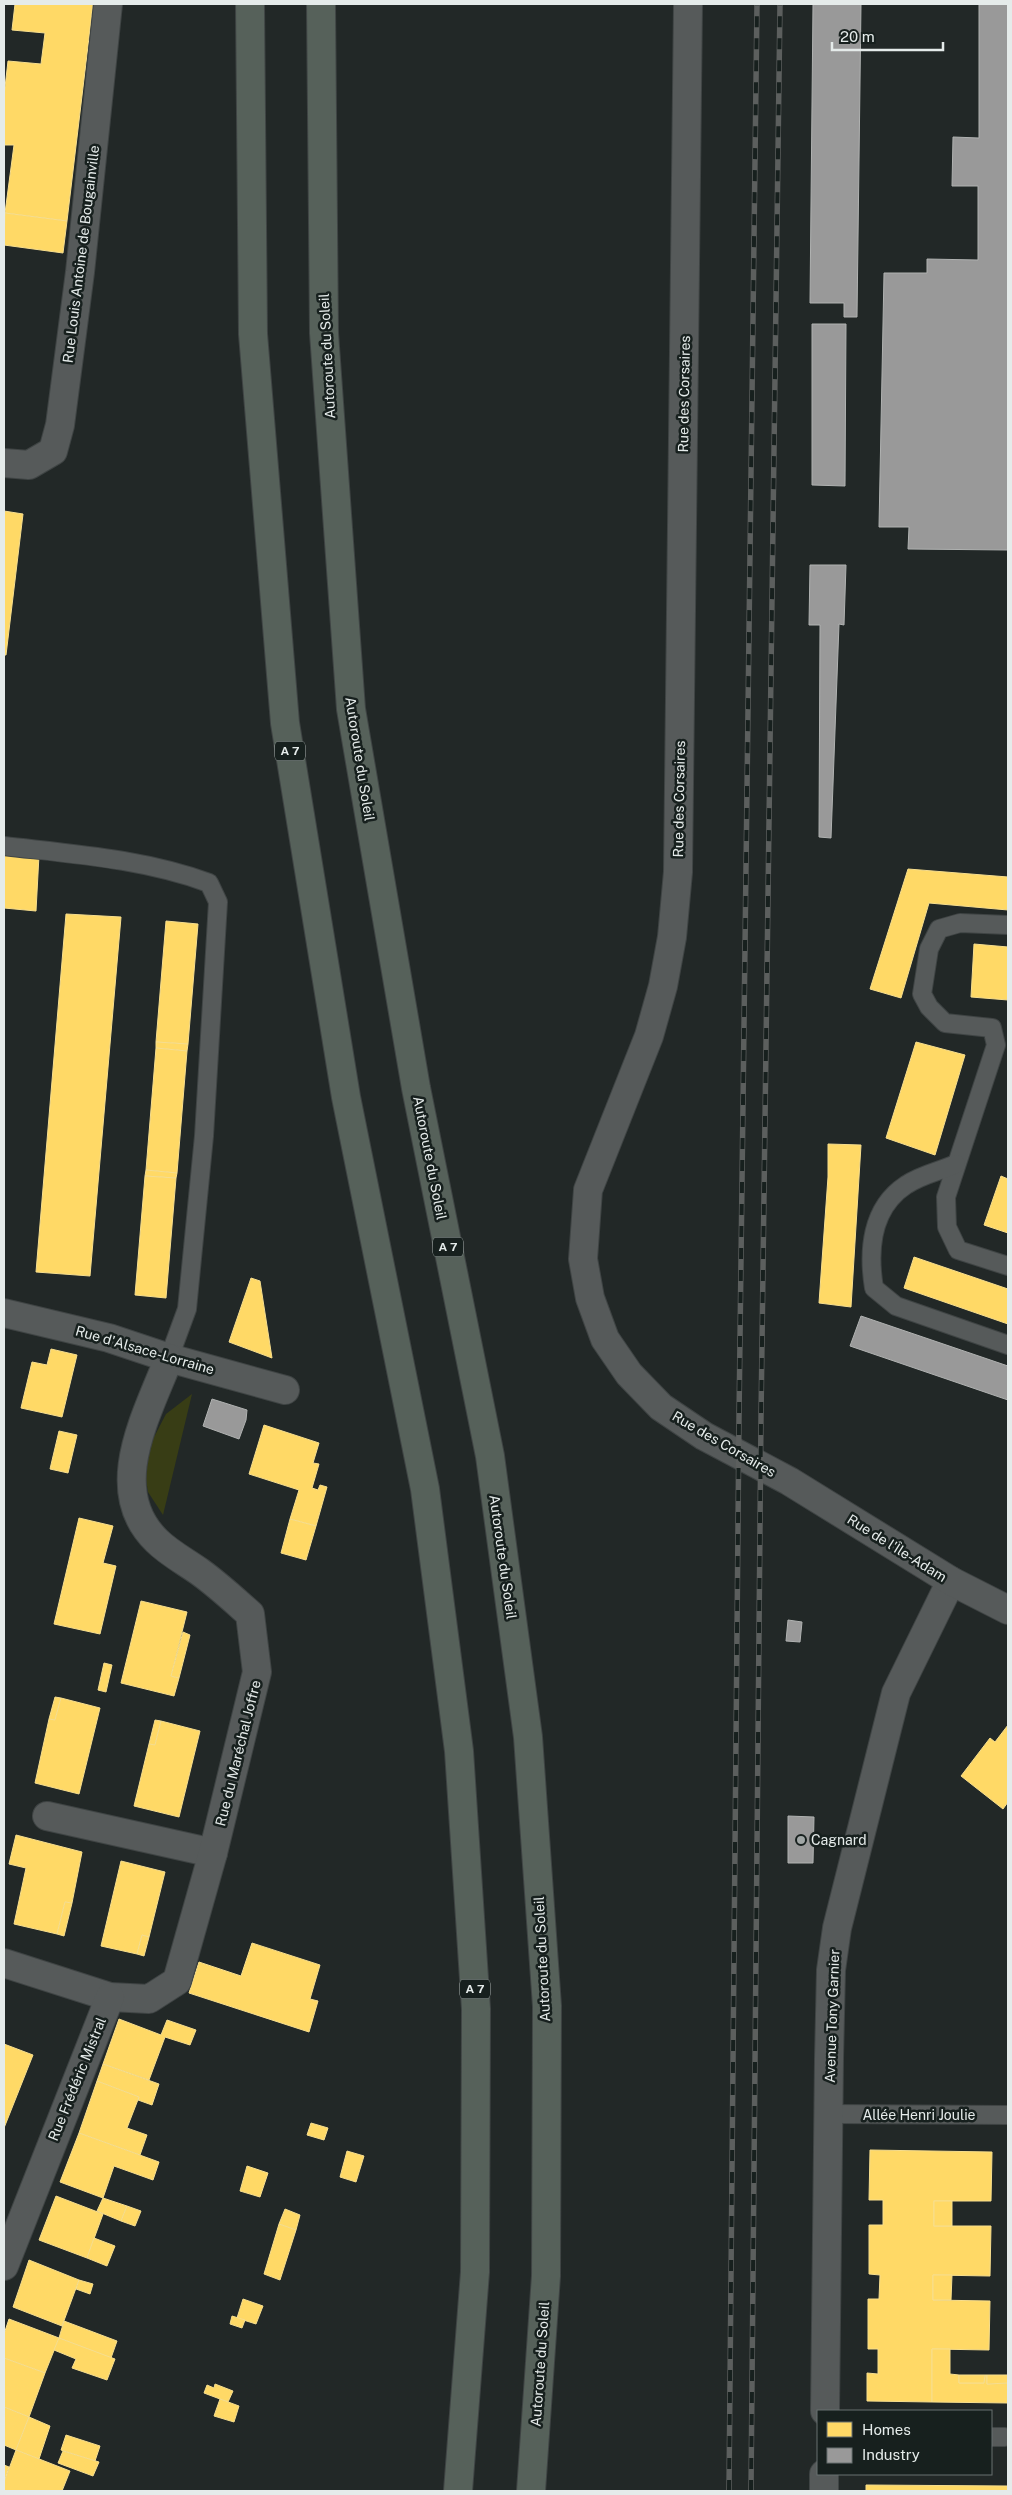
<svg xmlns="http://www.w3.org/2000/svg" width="1012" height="2495" font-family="'Public Sans',sans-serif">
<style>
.green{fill:#383d15}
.homes{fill:#ffd966;stroke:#f7de8e}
.industry{fill:#999;stroke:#b0b2b1}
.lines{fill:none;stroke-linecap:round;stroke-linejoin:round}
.service-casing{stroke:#3f4444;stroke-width:20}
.minor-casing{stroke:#3f4444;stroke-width:30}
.tertiary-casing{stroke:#3f4444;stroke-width:30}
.motorway-casing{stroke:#3f4444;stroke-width:30}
.service{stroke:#565a5a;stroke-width:18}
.minor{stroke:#565a5a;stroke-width:28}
.tertiary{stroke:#565a5a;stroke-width:28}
.motorway{stroke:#56615a;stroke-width:28}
.rail-casing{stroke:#5c5f5e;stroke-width:5.5}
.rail{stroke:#17201e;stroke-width:4;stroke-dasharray:11;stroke-linecap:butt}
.poi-dot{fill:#a1a7a6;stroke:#17201e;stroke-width:2}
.labels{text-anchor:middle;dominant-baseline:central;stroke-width:5;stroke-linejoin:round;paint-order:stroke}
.shield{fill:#17201e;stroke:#a7aead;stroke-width:1}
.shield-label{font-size:12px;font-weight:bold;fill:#e5ebea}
.street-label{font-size:14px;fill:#e5ebea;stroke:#17201e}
.poi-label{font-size:14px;fill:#e5ebea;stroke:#17201e;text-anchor:start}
</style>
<rect width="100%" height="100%" fill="#222827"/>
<polygon class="green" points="192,1394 163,1515 148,1492 145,1474 152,1441 166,1414"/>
<g class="homes">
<polygon points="15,4 93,4 67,221 5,213 14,145 4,145 4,96 8,61 41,64 45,33 12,30"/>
<polygon points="5,213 67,221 63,253 4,245"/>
<polygon points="4,511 23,514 6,655 4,655"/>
<polygon points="4,852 39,855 36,911 4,908"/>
<polygon points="908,869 1008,877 1008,910 929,903 901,998 870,989"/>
<polygon points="66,914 121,917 90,1276 36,1272"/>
<polygon points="166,921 198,924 188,1044 156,1042"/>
<polygon points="974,944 1008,947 1008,1000 971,997"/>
<polygon points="156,1042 188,1044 187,1051 156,1048"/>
<polygon points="916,1042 965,1055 935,1155 886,1138"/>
<polygon points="156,1048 187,1051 177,1173 146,1170"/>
<polygon points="828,1144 861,1145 851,1307 819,1303 828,1177"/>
<polygon points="146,1170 177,1173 176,1178 145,1176"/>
<polygon points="145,1176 176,1178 166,1298 135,1295"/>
<polygon points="1001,1176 1008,1179 1008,1233 984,1225"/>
<polygon points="914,1257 1008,1289 1008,1324 904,1288"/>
<polygon points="251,1278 260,1281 272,1358 229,1342"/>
<polygon points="51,1349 77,1355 62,1417 21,1408 32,1362 47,1365"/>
<polygon points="264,1425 319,1443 313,1463 319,1464 312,1488 318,1490 320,1485 327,1487 316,1526 290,1519 299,1490 249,1474"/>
<polygon points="59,1431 77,1435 68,1473 50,1469"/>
<polygon points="79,1518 113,1526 103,1563 116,1566 100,1634 54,1624"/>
<polygon points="290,1519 316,1526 306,1560 281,1553"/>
<polygon points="141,1601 187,1612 171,1676 179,1678 174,1696 121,1683"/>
<polygon points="183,1632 190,1635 179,1678 171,1676"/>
<polygon points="104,1663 112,1665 106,1692 98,1690"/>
<polygon points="55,1697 61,1698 55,1720 49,1719"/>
<polygon points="61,1698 100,1708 79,1794 35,1783 49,1719 55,1720"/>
<polygon points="155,1720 161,1721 155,1745 149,1744"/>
<polygon points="161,1721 200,1731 179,1817 134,1806 149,1744 155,1745"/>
<polygon points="1008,1725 1008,1802 1003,1809 961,1776 990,1738 995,1742"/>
<polygon points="16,1835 82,1852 72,1903 65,1902 57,1934 14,1924 26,1868 9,1864"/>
<polygon points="121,1861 165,1872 149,1937 142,1935 137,1954 101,1946"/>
<polygon points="65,1902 72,1903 64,1936 57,1934"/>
<polygon points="142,1935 149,1937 144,1956 137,1954"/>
<polygon points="252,1943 320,1965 310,1999 318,2001 309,2032 189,1993 199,1962 241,1976"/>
<polygon points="119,2019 161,2035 167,2020 196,2030 190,2045 165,2037 149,2080 103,2064"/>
<polygon points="4,2044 33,2055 4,2128"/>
<polygon points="103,2064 159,2084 152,2105 138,2100 139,2097 97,2081"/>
<polygon points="97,2081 139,2097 127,2128 147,2135 140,2155 79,2133"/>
<polygon points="311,2123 328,2128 324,2140 307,2135"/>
<polygon points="79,2133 159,2162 153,2180 114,2166 103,2198 60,2182"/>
<polygon points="870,2150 992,2152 991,2201 934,2201 934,2226 991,2226 990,2276 933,2275 933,2300 990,2301 989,2350 932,2349 932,2402 867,2401 867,2373 878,2374 878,2349 868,2349 868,2299 879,2299 880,2275 869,2274 869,2225 883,2225 883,2200 869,2200"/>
<polygon points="347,2151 364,2156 356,2182 340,2177"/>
<polygon points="247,2166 268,2173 260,2197 240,2191"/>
<polygon points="56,2196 103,2214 87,2258 39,2240"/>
<polygon points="103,2198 127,2206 121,2221 97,2211"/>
<rect x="934" y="2201" width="18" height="25"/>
<polygon points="127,2206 141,2211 135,2226 121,2221"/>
<polygon points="285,2209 300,2215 296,2230 279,2224"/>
<polygon points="279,2224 296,2230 280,2280 264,2274"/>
<polygon points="94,2238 115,2246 107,2266 87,2258"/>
<polygon points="29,2260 79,2280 62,2326 13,2307"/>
<polygon points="933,2275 952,2275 951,2300 933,2300"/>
<polygon points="79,2280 93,2284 90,2294 76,2289"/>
<polygon points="243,2299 263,2306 256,2324 237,2318"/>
<polygon points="232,2316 245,2320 242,2328 230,2324"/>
<polygon points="9,2319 59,2338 45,2373 4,2358 4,2334"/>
<polygon points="64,2321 117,2341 111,2358 59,2338"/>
<polygon points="59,2338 115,2359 107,2380 72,2368 76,2359 54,2350"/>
<polygon points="932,2349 950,2349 950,2374 959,2375 959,2383 984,2383 985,2375 987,2375 987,2384 1008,2383 1008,2403 932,2402"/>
<polygon points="4,2358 45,2373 29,2417 4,2407"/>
<polygon points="959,2375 985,2375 984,2383 959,2383"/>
<polygon points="987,2375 1008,2375 1008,2383 987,2384"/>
<polygon points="215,2384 233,2391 228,2402 204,2393 207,2385 214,2388"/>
<polygon points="220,2399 239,2406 234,2422 214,2416"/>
<polygon points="4,2407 29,2417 16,2450 4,2445"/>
<polygon points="29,2417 50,2426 39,2459 16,2450"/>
<polygon points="66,2435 100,2446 95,2461 61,2450"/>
<polygon points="16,2450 70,2471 62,2491 4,2491 4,2482"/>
<polygon points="63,2451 99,2462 93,2476 58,2463"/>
<polygon points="4,2465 9,2467 4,2482"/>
<polygon points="866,2485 1008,2486 1008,2491 866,2491"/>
</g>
<g class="industry">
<polygon points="813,4 861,4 857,317 844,317 844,303 810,303"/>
<polygon points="979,4 1008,4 1008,550 908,549 909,527 879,527 884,273 927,273 927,259 978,260 978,186 952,186 953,137 979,138"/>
<polygon points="812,324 846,324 845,486 812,485"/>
<polygon points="810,565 846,565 844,625 839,624 831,838 819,837 820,625 809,625"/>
<polygon points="861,1316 1008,1366 1008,1400 850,1346"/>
<polygon points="212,1399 247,1410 246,1420 239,1439 203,1426"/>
<polygon points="788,1620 802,1622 800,1642 786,1641"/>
<polygon points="788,1816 814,1817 813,1863 788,1863"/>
</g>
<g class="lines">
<g class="service-casing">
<g id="service">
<path d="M4,846c68,8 140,13 205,37l9,19 -14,234 -17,173 -18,49"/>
<polyline points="1008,925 960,923 939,929 929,949 922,994 929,1007 945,1023 992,1028 996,1045 946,1197 947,1227 958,1250 1008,1266"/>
<path d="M956,1164c-16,7 -36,11 -50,21 -35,23 -38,66 -32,103l22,18 112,39"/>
<polyline points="829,2114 1008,2115"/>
<polyline points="991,2437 1005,2437"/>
</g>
</g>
<g class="minor-casing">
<g id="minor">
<polyline points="4,463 29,465 53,451 60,425 80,272 108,4"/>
<polyline points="4,1313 109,1338 169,1358 285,1390"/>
<polyline points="47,1816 213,1853"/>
<path d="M4,1963l106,34 39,2 28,-18 36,-128 44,-181 -7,-58c-17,-15 -32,-29 -50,-42 -14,-10 -31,-19 -43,-31 -53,-51 -10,-126 12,-183"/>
<polyline points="4,2266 110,1997"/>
<polyline points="825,2411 829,2059 831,1970 837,1928 896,1693 951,1581"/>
<polyline points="824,2491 824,2474"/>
</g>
</g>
<g class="tertiary-casing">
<polyline id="tertiary" points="688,4 678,872 672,937 663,986 649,1036 588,1190 583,1259 590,1298 605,1339 629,1374 661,1407 704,1436 789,1481 951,1581 1008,1610"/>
</g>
<g class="motorway-casing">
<g id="motorway">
<polyline points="250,4 253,334 285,723 346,1097 425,1489 459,1751 476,2009 475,2272 458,2491"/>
<polyline points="321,4 324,333 351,709 416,1088 490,1456 528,1737 547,2006 546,2276 531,2491"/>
</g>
</g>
<use href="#service" class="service"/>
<use href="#minor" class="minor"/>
<use href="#tertiary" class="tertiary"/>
<use href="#motorway" class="motorway"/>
<g class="rail-casing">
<g id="rail">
<polyline points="729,2491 739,1418 757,4"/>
<polyline points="751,2491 761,1418 780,4"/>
</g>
</g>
<use href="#rail" class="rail"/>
</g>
<circle class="poi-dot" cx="801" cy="1840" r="5"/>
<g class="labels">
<g class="shield">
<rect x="275" y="741.5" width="30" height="19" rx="4"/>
<rect x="433" y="1237.5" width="30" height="19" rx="4"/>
<rect x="460" y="1979.5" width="30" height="19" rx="4"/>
</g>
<g class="shield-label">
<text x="290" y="751">A 7</text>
<text x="448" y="1247">A 7</text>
<text x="475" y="1989">A 7</text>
</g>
<g class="street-label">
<text transform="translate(81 254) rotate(-83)">Rue Louis Antoine de Bougainville</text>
<text transform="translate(327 356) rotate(-93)">Autoroute du Soleil</text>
<text transform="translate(684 394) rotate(-89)">Rue des Corsaires</text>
<text transform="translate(360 759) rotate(81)">Autoroute du Soleil</text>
<text transform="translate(679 799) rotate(-89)">Rue des Corsaires</text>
<text transform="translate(430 1158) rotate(79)">Autoroute du Soleil</text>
<text transform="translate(145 1350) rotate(16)">Rue d'Alsace-Lorraine</text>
<text transform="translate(724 1444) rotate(30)">Rue des Corsaires</text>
<text transform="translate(897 1548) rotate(32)">Rue de l'Île-Adam</text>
<text transform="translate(503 1557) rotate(82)">Autoroute du Soleil</text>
<text transform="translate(238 1753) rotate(-76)">Rue du Maréchal Joffre</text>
<text transform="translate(542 1959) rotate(-93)">Autoroute du Soleil</text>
<text transform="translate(832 2016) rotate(-88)">Avenue Tony Garnier</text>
<text transform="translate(77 2079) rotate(-68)">Rue Frédéric Mistral</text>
<text x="919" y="2115">Allée Henri Joulie</text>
<text transform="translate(540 2364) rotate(-86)">Autoroute du Soleil</text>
</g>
<g class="poi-label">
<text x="811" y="1840">Cagnard</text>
</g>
</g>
<rect width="1012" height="2495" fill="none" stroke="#e5ebea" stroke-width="10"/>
<rect x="817" y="2410" width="175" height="65" fill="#17201e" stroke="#697170"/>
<rect x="827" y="2422" width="25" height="15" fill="#ffd966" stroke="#697170"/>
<text x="862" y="2435" font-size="15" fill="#e5ebea">Homes</text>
<rect x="827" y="2448" width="25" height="15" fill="#999999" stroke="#697170"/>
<text x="862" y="2460" font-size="15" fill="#e5ebea">Industry</text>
<path d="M832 42v8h111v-8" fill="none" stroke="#e5ebea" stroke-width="2.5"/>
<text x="840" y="42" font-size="15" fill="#e5ebea" stroke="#17201e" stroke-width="4" paint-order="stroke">20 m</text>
</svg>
